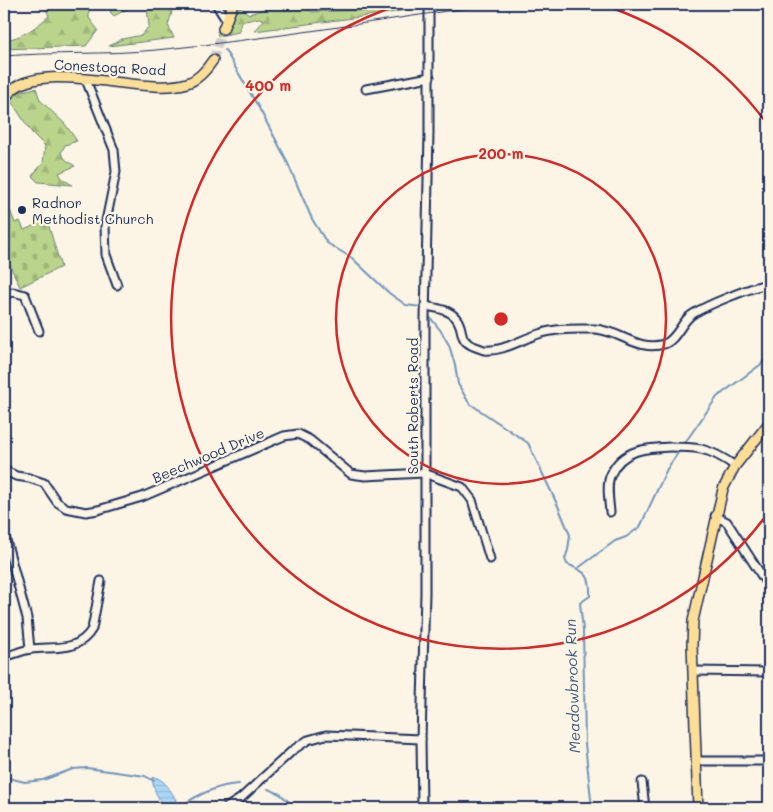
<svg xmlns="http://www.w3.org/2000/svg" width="773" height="812" font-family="Mali,sans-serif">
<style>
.forest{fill:url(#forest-firs);stroke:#6a8274}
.cemetery{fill:url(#cemetery-stones);stroke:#6a8274}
.water{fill:url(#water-rules);stroke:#7194ba}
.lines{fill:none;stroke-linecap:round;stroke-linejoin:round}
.stream{stroke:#7194ba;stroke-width:2}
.major-tunnel{stroke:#cfcdca;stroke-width:9;stroke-dasharray:9 4.5;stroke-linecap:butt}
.minor-casing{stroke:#1b2f5e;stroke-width:11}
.major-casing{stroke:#1b2f5e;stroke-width:12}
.minor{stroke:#fcf5e5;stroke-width:7}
.major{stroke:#fdde96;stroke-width:9}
.tram{stroke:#1b2f5e;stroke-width:1}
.ring{fill:none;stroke:#d62828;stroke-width:2.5}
.poi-dot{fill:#1b2f5e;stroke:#fcf5e5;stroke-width:2}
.labels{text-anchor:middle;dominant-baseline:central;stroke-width:4.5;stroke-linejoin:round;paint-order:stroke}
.street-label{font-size:14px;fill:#1b2f5e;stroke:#fcf5e5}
.poi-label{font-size:14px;fill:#1b2f5e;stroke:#fcf5e5;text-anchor:start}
.water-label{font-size:15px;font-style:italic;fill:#3f5984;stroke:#fcf5e5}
.centre{fill:#d62828;stroke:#fcf5e5;stroke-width:2.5}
.ring-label{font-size:15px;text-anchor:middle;font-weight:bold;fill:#d62828;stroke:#fcf5e5;stroke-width:4.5;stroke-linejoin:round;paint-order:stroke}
</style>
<defs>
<pattern id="forest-firs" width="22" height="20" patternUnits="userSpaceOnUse" patternTransform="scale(1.25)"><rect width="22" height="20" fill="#bad48b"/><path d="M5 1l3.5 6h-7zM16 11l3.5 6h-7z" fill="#9fb67a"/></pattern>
<pattern id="cemetery-stones" width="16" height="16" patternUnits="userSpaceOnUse" patternTransform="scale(1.25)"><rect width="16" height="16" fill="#bad48b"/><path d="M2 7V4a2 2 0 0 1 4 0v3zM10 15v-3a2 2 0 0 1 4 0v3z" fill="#9fb67a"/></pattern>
<pattern id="water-rules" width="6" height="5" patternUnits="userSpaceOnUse" patternTransform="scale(1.25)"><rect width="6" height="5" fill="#abd7f7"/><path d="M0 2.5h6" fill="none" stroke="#93b9d6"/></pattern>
</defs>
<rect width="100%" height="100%" fill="#fcf5e5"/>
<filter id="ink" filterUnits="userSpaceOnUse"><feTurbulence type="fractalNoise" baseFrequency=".02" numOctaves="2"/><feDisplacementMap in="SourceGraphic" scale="10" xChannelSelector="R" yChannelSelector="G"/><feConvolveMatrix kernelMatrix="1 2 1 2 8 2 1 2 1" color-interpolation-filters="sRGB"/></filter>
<g filter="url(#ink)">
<g class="forest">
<path d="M41,4h48v14l9,12 -12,16 -82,3v-9c18,-2 31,-12 45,-24l-3,-7z"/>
<polygon points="116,4 166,4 172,12 168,25 174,38 109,46 122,39 142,35 149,26 147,7 133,6 114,16 110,12"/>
<polygon points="407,4 423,4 423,6 390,13 255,31 264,20 259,18 241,22 239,32 218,36 217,31 227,29 230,19 240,7 249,14 267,8 304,7 312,12 359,10 384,11"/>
<polygon points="36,88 40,100 65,124 77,141 65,145 61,153 66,160 75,166 59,173 62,178 72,185 38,182 32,176 43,163 45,146 32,133 11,101 18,92"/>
</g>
<polygon class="cemetery" points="10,210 15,223 20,221 24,230 47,220 61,267 20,287 4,253 4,212"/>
<path class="water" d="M155,777c11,4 16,14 21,23l-3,8 -9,-1c-6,-9 -11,-18 -12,-29z"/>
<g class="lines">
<g class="stream">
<polyline points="225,50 259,108 285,157 312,219 327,243 352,258 389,293 406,305 421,307"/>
<path d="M429,316l12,15 8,14 6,20 3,19 11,19 59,40 30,63 12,29 -2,15 -3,9 2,5c19,8 24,11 23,32l-10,7 3,27 2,114 7,64"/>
<polyline points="684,444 717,397 760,365 769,356"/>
<polyline points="577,569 615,541 626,537 640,527 667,469 680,450"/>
<polyline points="4,777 25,782 43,780 73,769 87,768 145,776 154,781"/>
<polyline points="268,789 280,794 296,808"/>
<path d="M174,802l8,3c18,-11 36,-20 57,-21"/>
</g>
<polyline class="major-tunnel" points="213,60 223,29"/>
<g class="minor-casing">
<g id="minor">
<polyline points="216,4 226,20"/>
<polyline points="86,80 114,150 116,172 105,226 106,255 117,285"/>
<polyline points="366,89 430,77"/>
<polyline points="4,295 13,292 25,295 39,331"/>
<path d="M425,306c10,2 24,3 31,12 9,11 1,21 17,28 3,1 8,3 11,4 20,2 39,-12 58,-17 16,-5 36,-4 53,-4 24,1 43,23 69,15 11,-3 17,-20 25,-27 11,-10 65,-31 80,-33"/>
<polyline points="4,470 16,476 29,478 44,483 57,502 66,508 86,512 98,510 142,497 284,436 298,434 310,440 351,474 365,476 424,473 462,487 472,500 490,559"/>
<path d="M610,512c-1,-12 -4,-28 1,-38 11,-25 36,-26 59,-27 10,0 21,0 31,2 13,3 23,9 34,17"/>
<polyline points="715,516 727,522 769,587"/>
<polyline points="4,533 27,618 30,649"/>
<path d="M4,657c9,-2 18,-7 27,-8 22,-3 47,4 61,-20l9,-48"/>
<polyline points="693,671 769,672"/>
<polyline points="696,761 769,761"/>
<polyline points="642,782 645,808"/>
<polyline points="226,808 240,799 293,750 308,740 326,735 421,739"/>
<polyline points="422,808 421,739 425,593 425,319 429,133 429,4"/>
</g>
</g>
<g class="major-casing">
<g id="major">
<polyline points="223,29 233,4"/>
<path d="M4,100c24,-48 139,-2 183,-17 11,-3 20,-14 26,-23"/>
<polyline points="698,808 692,645 693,621 723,489 735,466 769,423"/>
</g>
</g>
<use href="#minor" class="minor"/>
<use href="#major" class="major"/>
<path class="tram" d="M4,56c50,-4 101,-1 152,-6 113,-11 226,-30 339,-46"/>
</g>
</g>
<g class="ring">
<circle cx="501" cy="319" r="165"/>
<path d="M768 513A330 330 0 1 1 402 4M600 4A330 330 0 0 1 768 125"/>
</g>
<circle class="poi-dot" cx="22" cy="210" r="5"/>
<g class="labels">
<g class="street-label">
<text transform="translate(110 67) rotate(3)">Conestoga Road</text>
<text transform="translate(412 406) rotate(-90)">South Roberts Road</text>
<text transform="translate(208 455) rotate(-23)">Beechwood Drive</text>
</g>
<g class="poi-label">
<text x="32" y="202">Radnor<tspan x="32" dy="16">Methodist Church</tspan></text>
</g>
<g class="water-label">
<text transform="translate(572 686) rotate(-92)">Meadowbrook Run</text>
</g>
</g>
<circle cx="501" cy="319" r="8" class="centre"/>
<g class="ring-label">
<text x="268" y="91">400 m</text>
<text x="501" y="159">200 m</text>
</g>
<rect width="773" height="812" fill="none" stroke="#fcf5e5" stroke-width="20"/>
<rect x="10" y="10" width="753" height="792" fill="none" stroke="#1b2f5e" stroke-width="2" filter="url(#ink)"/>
</svg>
